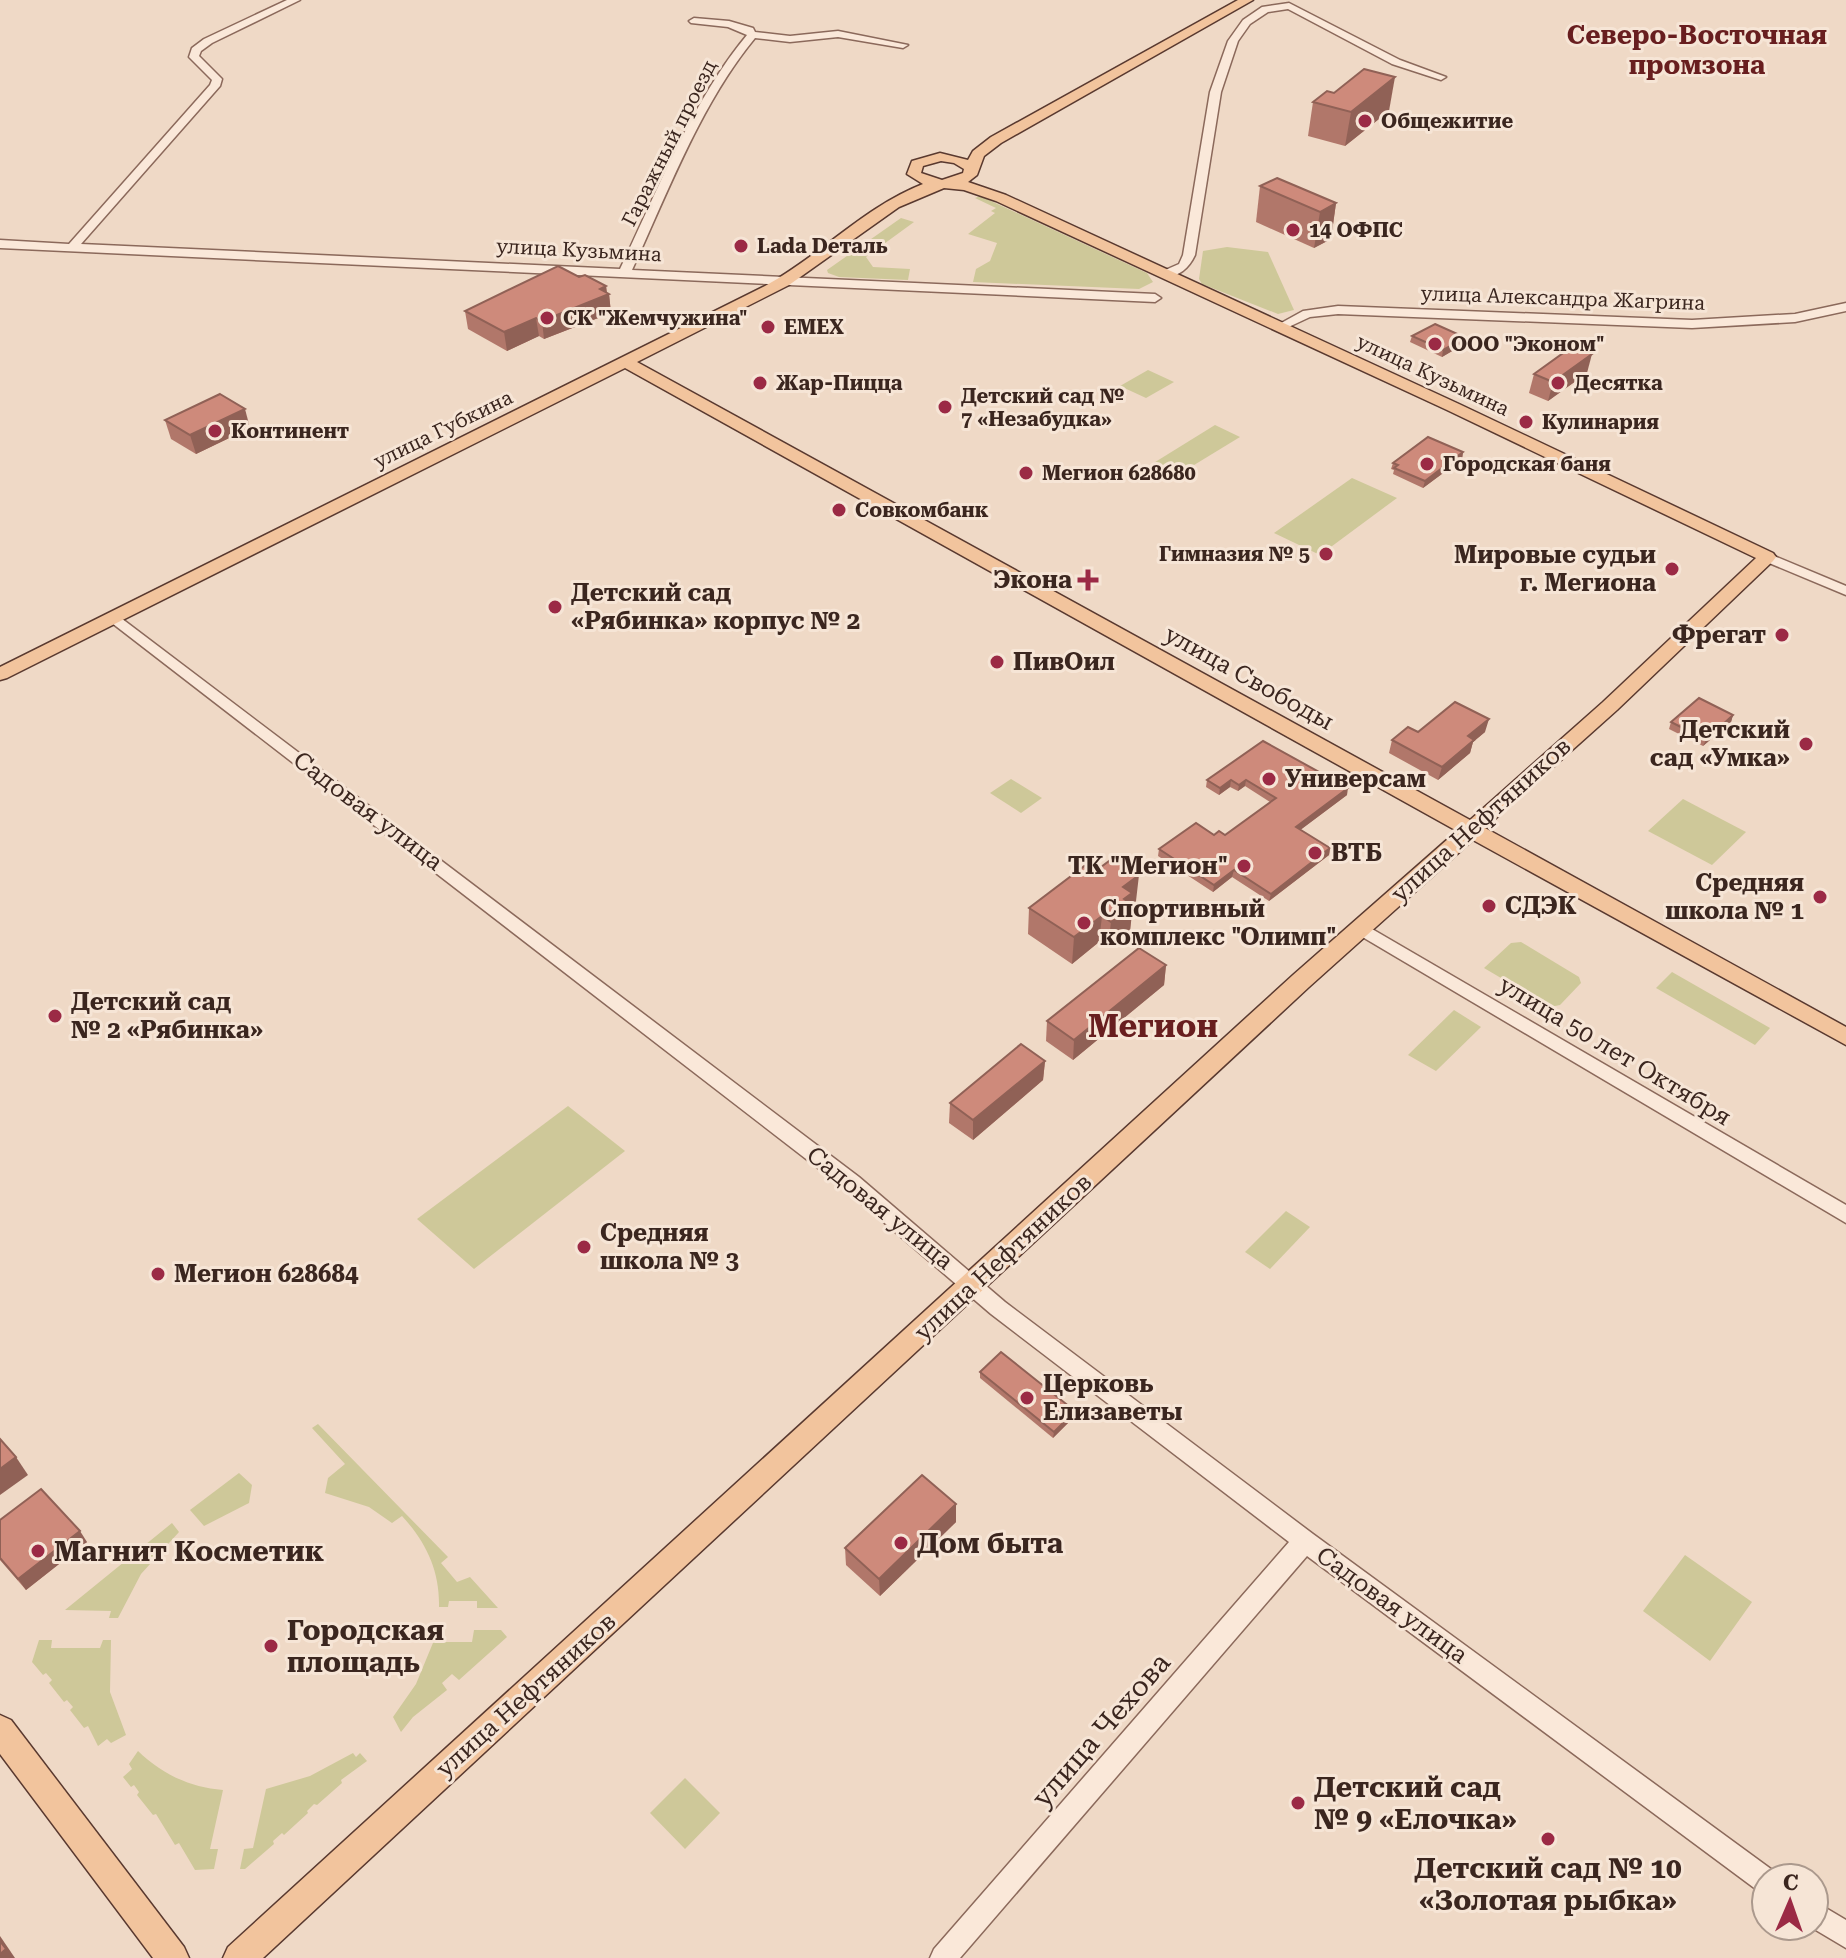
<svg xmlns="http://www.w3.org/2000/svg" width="1846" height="1958" font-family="'Roboto Serif',serif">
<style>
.green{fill:#cec899}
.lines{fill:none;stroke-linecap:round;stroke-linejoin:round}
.minor-casing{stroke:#8b695b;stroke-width:3}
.major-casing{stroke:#59392f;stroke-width:3}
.minor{fill:#fae8d9;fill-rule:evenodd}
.major{fill:#f2c49d;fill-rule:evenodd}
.wall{fill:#b1776a}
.shaded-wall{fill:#906156}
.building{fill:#ce8a7b;stroke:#906156;stroke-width:2}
.poi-dot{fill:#9b2a45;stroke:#f6e5d6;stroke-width:3}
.labels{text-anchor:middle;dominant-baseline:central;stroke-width:6;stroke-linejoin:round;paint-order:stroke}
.far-poi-label{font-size:20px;font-weight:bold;fill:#3b261f;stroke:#f6e5d6;text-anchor:start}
.far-street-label{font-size:20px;fill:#3b261f;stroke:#f6e5d6}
.poi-label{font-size:24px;font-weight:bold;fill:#3b261f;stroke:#f6e5d6;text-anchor:start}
.street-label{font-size:24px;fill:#3b261f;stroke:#f6e5d6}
.far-district-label{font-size:26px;font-weight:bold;fill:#681e1f;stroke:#f6e5d6}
.near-poi-label{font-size:28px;font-weight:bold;fill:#3b261f;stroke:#f6e5d6;text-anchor:start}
.near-street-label{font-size:28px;fill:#3b261f;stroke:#f6e5d6}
.district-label{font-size:32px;font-weight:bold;fill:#681e1f;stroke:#f6e5d6}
</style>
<rect width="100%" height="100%" fill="#efd9c6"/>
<g class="green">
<polygon points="980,196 1147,273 1153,282 1139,289 973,282 976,269 990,261 997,243 968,234 995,213 991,211 996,208 975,198"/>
<polygon points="901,218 914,222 866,257 873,267 910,269 908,280 839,277 828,273 827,270"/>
<polygon points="1227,247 1268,252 1294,310 1278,314 1202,284 1199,279 1203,251"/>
<polygon points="1148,370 1174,382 1146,398 1120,386"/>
<polygon points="1215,425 1240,437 1176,476 1152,464"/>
<polygon points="1352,478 1397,498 1320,555 1274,533"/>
<polygon points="1011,779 1042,798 1021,813 990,793"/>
<polygon points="1683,799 1746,832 1712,865 1648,831"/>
<polygon points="1521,942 1579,977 1581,983 1560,1005 1550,1007 1484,968 1511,943"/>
<polygon points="1672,972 1770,1028 1755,1045 1656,988"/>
<polygon points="1454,1010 1481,1027 1436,1071 1408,1055"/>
<polygon points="568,1106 625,1151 474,1269 417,1219"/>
<polygon points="1286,1211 1310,1227 1270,1269 1245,1252"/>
<path d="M318,1424l130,133 -7,6 16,19 13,-5 28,31h-21v-7h-28l-1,6h-9c1,-36 -13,-65 -37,-91l-10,7 -23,-16 -44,-14 3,-15 17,-14 -33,-36z"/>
<polygon points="239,1473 252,1485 249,1503 204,1526 190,1510"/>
<polygon points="172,1523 179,1532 141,1574 118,1618 109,1618 111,1611 65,1610"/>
<polygon points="1685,1555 1752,1602 1710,1661 1643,1611"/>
<polygon points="474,1630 501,1630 507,1637 459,1680 452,1674 442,1683 447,1690 413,1717 401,1732 393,1717 416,1684 435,1638 443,1638 443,1642 472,1642"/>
<polygon points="39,1640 52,1640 51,1648 100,1648 103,1640 111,1640 110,1692 126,1735 111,1743 107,1739 98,1746 88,1726 84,1728 70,1710 73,1707 67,1700 64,1702 49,1683 52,1680 46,1673 43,1675 32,1662"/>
<path d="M138,1751c24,23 51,36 85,39l-13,59h8l-4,20 -19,1 -16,-27 -4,2 -19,-31 -3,1 -16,-20 2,-3 -5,-7 -3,2 -8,-10 9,-8 -3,-5z"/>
<polygon points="353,1753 356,1757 360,1753 367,1761 341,1780 342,1783 317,1805 314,1804 307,1811 308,1813 284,1835 282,1833 273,1841 274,1844 245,1869 240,1869 244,1849 253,1848 266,1789 310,1776"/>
<polygon points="685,1778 720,1813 685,1849 650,1813"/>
</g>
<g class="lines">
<g class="minor-casing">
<g id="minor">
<path d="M287,0h13l-88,43 -11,8 -2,5 23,23 -2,7 -139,158 539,25c37,-77 72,-168 127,-234l-19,-8 -37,-4 -2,-2 5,-3 35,3 24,7 2,4 35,4 48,-5 70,14 -5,3 -65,-11 -48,5 -35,-4c-54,65 -88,156 -123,232l523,24 6,4 -6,4 -1155,-54v-8l69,4 141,-159 2,-5 -23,-23 3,-9 12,-9z"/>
<path d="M1289,3l111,57 46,17 -5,3 -49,-16 -104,-55 -20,3 -18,12 -12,17 -17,51 -26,163c-6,13 -17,23 -32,22v-6l16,-7 4,-9 27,-163 18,-51 15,-21 19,-13z"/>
<polygon points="1846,303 1846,311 1795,322 1692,328 1338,314 1310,317 1280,331 1274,327 1303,311 1338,306 1692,320 1795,314"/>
<polygon points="1767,553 1846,586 1846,595 1762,560 1760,557"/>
<polygon points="113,612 859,1177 1005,1302 1313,1534 1775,1872 1778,1878 1766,1878 1766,1894 1757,1890 1307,1556 960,1958 930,1958 934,1949 1289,1542 991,1314 845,1189 108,620 108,614"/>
<polygon points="1360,922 1846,1205 1846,1223 1354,932 1351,928 1354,924"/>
<polygon points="1814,1901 1846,1920 1846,1948 1809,1926 1814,1926"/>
</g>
</g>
<g class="major-casing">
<g id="major">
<path d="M1238,0h15l-252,143 -17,13 -7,19 -9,7 38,13 453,209 314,149 3,4 -3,4 -156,149 -132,118 361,199v18l-373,-205 -164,147 -1046,971h-40l5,-11 1065,-972 164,-144 -832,-463 -618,310 -7,2v-13l765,-381c55,-30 99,-79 158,-102l-16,-10 5,-13 28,-8 28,7 5,-9 18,-14zM941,161l13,2 10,6 -1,4 -21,7 -21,-7 2,-7zM944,188l20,2 32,11 451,209 309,148 -153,144 -133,118 -833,-458 152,-77 110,-78z"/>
<polygon points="0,1715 11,1720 184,1947 189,1958 153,1958 0,1754"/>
</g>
</g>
<use href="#minor" class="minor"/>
<use href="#major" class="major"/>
</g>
<g class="wall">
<polygon points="1313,102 1389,111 1345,146 1308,136"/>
<polygon points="1260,186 1336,203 1331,239 1314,248 1256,222"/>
<polygon points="579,277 606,286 607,293 609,294 611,313 544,339 539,336 507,351 468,329 465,311"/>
<polygon points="1412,336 1460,342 1459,347 1442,357 1410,342"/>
<polygon points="1587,373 1548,401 1529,393 1534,374"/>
<polygon points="165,420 250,428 196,454 171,439"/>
<polygon points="1463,452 1462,459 1423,488 1393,474 1394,470 1391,469 1393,463"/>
<polygon points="1733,715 1731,722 1703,746 1669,729 1671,722"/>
<polygon points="1418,732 1485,732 1473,742 1470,753 1438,780 1389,753 1392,740"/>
<polygon points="1263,741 1347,795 1300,830 1330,848 1329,855 1269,901 1232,877 1213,892 1158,856 1159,849 1214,835 1225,835 1270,802 1245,786 1238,791 1230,787 1219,795 1206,787 1207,780"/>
<polygon points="1097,870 1136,901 1132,904 1130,931 1108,948 1099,942 1072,964 1028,934 1029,908"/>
<polygon points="1166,965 1164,985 1073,1060 1046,1041 1047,1021"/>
<polygon points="1045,1061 1043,1080 973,1140 949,1123 950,1103"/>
<polygon points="980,1372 1075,1411 1074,1417 1053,1438 980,1378"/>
<polygon points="956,1504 956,1522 880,1596 846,1565 845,1548"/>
<polygon points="0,1520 87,1542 26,1590 0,1560"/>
</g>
<g class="shaded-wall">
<polygon points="1395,77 1389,111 1345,146 1351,112"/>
<polygon points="1336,203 1331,239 1314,248 1320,212"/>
<polygon points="606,286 607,295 609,294 611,313 544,339 542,321"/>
<polygon points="536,318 539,336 507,351 504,332"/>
<polygon points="1462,336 1459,347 1442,357 1443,350"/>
<polygon points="1592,354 1587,373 1548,401 1553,382"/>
<polygon points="245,409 250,428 196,454 190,435"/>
<polygon points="1463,452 1462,459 1423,488 1425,481"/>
<polygon points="1733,715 1731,722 1703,746 1706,740"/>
<polygon points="1489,719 1485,732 1473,742 1470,753 1438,780 1442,767 1468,736"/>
<polygon points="1231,780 1230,787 1219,795 1220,788"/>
<polygon points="1246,780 1245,786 1238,791 1239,785"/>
<polygon points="1348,788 1347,795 1295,834 1296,827"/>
<polygon points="1330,848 1329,855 1269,901 1271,894"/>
<polygon points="1234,870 1232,877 1213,892 1214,885"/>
<polygon points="1139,875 1136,901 1131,905 1133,905 1130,931 1108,948 1111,922 1123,887"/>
<polygon points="1102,916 1099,942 1072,964 1074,937"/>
<polygon points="1166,965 1164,985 1073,1060 1074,1040"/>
<polygon points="1045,1061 1043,1080 973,1140 973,1120"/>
<polygon points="1075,1411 1074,1417 1053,1438 1054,1432"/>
<polygon points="16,1457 28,1475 0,1495 0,1469"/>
<polygon points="956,1504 956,1522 880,1596 879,1579"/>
<polygon points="80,1531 87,1542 26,1590 18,1579"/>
<polygon points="0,1936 15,1958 0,1958"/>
</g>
<g class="building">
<polygon points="1364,69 1395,77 1351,112 1313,102 1327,91 1334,93"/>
<polygon points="1277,178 1336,203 1320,212 1260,186"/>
<polygon points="558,266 579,277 585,275 606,286 600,289 609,294 542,321 536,318 504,332 465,311"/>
<polygon points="1435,324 1462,336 1456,339 1460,341 1443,350 1412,336"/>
<polygon points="1573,346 1592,354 1553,382 1534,374"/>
<polygon points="220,394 245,409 190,435 165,420"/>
<polygon points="1428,437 1463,452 1425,481 1394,468 1398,465 1393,463"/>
<polygon points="1699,698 1733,715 1706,740 1671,722"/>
<polygon points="1455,702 1489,719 1468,736 1474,740 1442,767 1392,740 1408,727 1418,732"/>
<polygon points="1263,741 1348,788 1296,827 1330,848 1271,894 1234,870 1214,885 1159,849 1196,823 1214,835 1219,831 1225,835 1276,798 1246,780 1239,785 1231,780 1220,788 1207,780"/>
<polygon points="1113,858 1139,875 1123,887 1132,893 1124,899 1133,905 1111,922 1102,916 1074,937 1029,908 1087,864 1097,870"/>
<polygon points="1139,948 1166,965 1074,1040 1047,1021"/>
<polygon points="1021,1044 1045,1061 973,1120 950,1103"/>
<polygon points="1001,1352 1075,1411 1054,1432 980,1372"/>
<polygon points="0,1439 16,1457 0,1469"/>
<polygon points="922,1475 956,1504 879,1579 845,1548"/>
<polygon points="41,1489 80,1531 18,1579 0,1558 0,1520"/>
<polygon points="0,1941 6,1949 0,1954"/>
</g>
<g class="poi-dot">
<circle cx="1365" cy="121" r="8"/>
<circle cx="1293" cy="230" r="8"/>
<circle cx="741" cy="246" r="8"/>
<circle cx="547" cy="318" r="8"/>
<circle cx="768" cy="327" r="8"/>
<circle cx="1435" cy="344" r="8"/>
<circle cx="760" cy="383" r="8"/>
<circle cx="1558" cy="383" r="8"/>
<circle cx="945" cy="407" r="8"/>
<circle cx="1526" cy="422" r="8"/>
<circle cx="215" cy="431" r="8"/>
<circle cx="1427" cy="464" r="8"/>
<circle cx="1026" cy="473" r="8"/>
<circle cx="839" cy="510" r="8"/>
<circle cx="1326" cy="554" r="8"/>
<circle cx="1672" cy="569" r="8"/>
<path d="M1084 568h8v8h8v8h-8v8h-8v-8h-8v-8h8z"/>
<circle cx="555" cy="607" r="8"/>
<circle cx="1782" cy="635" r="8"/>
<circle cx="997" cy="662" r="8"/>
<circle cx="1806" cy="744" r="8"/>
<circle cx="1269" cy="779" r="8"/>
<circle cx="1315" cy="853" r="8"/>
<circle cx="1244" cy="866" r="8"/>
<circle cx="1820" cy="897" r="8"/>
<circle cx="1489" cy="906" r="8"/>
<circle cx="1084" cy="923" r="8"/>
<circle cx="55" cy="1016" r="8"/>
<circle cx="584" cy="1247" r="8"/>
<circle cx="158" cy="1274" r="8"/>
<circle cx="1027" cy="1398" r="8"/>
<circle cx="901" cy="1543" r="8"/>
<circle cx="38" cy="1551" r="8"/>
<circle cx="271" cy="1646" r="8"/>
<circle cx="1298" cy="1803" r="8"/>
<circle cx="1548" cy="1839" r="8"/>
</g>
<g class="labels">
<g class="far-poi-label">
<text x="1381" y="121">Общежитие</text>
<text x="1309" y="230">14 ОФПС</text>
<text x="757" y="246">Lada Dеталь</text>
<text x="563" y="318">СК "Жемчужина"</text>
<text x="784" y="327">EMEX</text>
<text x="1451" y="344">ООО "Эконом"</text>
<text x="776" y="383">Жар-Пицца</text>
<text x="1574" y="383">Десятка</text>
<text x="961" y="396">Детский сад №<tspan x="961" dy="23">7 «Незабудка»</tspan></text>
<text x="1542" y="422">Кулинария</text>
<text x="231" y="431">Континент</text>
<text x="1443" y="464">Городская баня</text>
<text x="1042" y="473">Мегион 628680</text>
<text x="855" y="510">Совкомбанк</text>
<text x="1310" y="554" text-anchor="end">Гимназия № 5</text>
</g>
<g class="far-street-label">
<text transform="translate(669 143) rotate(-63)">Гаражный проезд</text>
<text transform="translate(579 250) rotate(3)">улица Кузьмина</text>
<text transform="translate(1563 298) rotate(2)">улица Александра Жагрина</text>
<text transform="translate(1433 375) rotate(25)">улица Кузьмина</text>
<text transform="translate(443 429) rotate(-26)">улица Губкина</text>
</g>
<g class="poi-label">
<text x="1656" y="555" text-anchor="end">Мировые судьи<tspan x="1656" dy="28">г. Мегиона</tspan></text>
<text x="1072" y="580" text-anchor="end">Экона</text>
<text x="571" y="593">Детский сад<tspan x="571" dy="28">«Рябинка» корпус № 2</tspan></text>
<text x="1766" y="635" text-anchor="end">Фрегат</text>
<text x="1013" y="662">ПивОил</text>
<text x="1790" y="730" text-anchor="end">Детский<tspan x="1790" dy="28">сад «Умка»</tspan></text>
<text x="1285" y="779">Универсам</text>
<text x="1331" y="853">ВТБ</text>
<text x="1228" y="866" text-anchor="end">ТК "Мегион"</text>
<text x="1804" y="883" text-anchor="end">Средняя<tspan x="1804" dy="28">школа № 1</tspan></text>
<text x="1505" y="906">СДЭК</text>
<text x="1100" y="909">Спортивный<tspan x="1100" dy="28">комплекс "Олимп"</tspan></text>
<text x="71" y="1002">Детский сад<tspan x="71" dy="28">№ 2 «Рябинка»</tspan></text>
<text x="600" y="1233">Средняя<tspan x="600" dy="28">школа № 3</tspan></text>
<text x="174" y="1274">Мегион 628684</text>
<text x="1043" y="1384">Церковь<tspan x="1043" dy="28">Елизаветы</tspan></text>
</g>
<g class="street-label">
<text transform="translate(1249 678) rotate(29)">улица Свободы</text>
<text transform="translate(368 811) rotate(37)">Садовая улица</text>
<text transform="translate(1481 820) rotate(-42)">улица Нефтяников</text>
<text transform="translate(1615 1051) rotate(31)">улица 50 лет Октября</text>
<text transform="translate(880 1208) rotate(39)">Садовая улица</text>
<text transform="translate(1003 1257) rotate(-43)">улица Нефтяников</text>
<text transform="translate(1392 1605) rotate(36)">Садовая улица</text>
<text transform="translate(526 1695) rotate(-42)">улица Нефтяников</text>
</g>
<g class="far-district-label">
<text x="1697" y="35">Северо-Восточная<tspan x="1697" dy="30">промзона</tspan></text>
</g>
<g class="near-poi-label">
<text x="917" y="1543">Дом быта</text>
<text x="54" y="1551">Магнит Косметик</text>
<text x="287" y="1630">Городская<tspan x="287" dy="32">площадь</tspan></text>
<text x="1314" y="1787">Детский сад<tspan x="1314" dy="32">№ 9 «Елочка»</tspan></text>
<text x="1548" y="1868" text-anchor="middle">Детский сад № 10<tspan x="1548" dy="32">«Золотая рыбка»</tspan></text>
</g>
<g class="near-street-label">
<text transform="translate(1101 1730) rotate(-49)">улица Чехова</text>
</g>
<g class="district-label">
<text x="1153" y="1026">Мегион</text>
</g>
</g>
<g transform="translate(1790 1902) rotate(2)"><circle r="38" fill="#f6e5d6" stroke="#ab998d" stroke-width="2"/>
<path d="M0-6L14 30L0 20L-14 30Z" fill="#9b2a45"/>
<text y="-12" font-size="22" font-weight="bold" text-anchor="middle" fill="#3b261f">С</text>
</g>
</svg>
